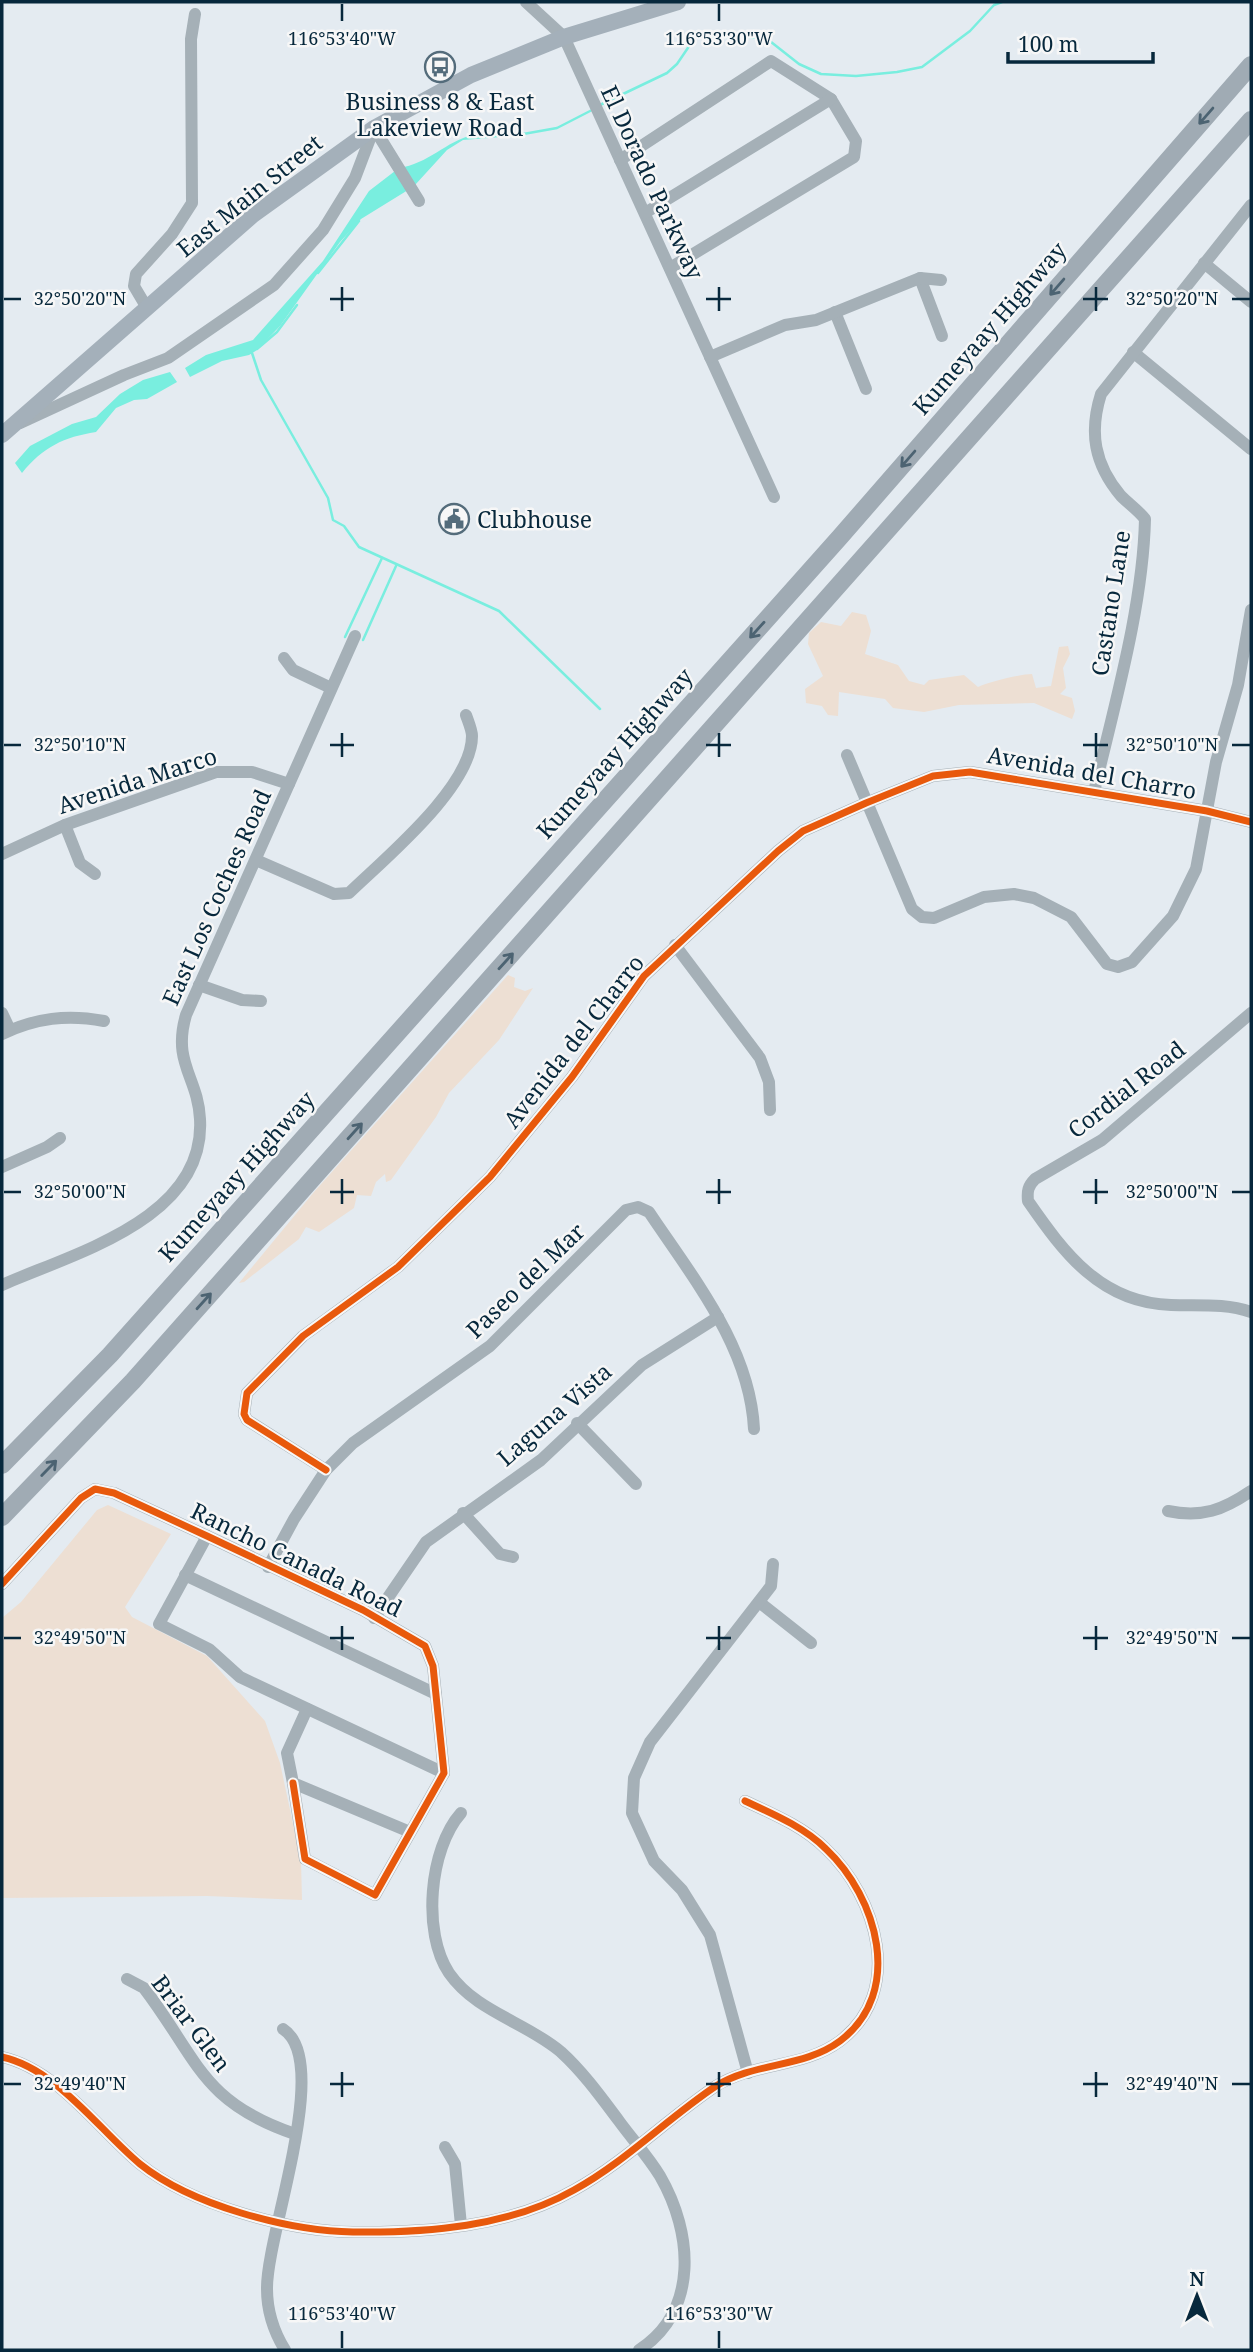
<svg xmlns="http://www.w3.org/2000/svg" width="1253" height="2352" font-family="'Noto Serif',serif">
<style>
.green{fill:#eddfd3}
.water{fill:#79eedf}
.lines{fill:none;stroke-linecap:round;stroke-linejoin:round}
.stream{stroke:#79eedf;stroke-width:2.5}
.minor{stroke:#a5b0b7;stroke-width:12}
.major{stroke:#a4b0ba;stroke-width:16}
.highway{stroke:#a0abb4;stroke-width:18}
.cycleway-casing{stroke:#f7f7f7;stroke-width:11}
.cycleway{stroke:#e8590c;stroke-width:7}
.oneway{stroke:#4c6372}
.ticks{fill:none;stroke:#07283c;stroke-width:2.5}
.labels{text-anchor:middle;dominant-baseline:central;stroke-width:5;stroke-linejoin:round;paint-order:stroke}
.poi-label{font-size:23px;fill:#07283c;stroke:#f7f7f7}
.street-label{font-size:23px;fill:#07283c;stroke:#f7f7f7}
.ticks-label{font-size:18px;text-anchor:middle;fill:#07283c;stroke:#f7f7f7;stroke-width:5;stroke-linejoin:round;paint-order:stroke}
</style>
<rect width="100%" height="100%" fill="#e4ebf1"/>
<g class="green">
<path d="M852,612l14,3 5,16 -6,23 33,11 11,16 15,4 5,-5 35,-5 14,12c11,-5 43,-13 54,-13l4,14 15,-2 8,-39 9,-1 2,8 -7,14 3,20 -6,6 12,4 3,13 -3,8 -38,-16 -75,2 -35,7 -31,-4 -8,-9 -46,-7 -1,24 -10,-1 -6,-9 -16,-3 -1,-14 18,-13 -15,-32 1,-11 12,-11 20,4z"/>
<polygon points="508,975 515,978 514,987 525,991 533,988 499,1040 449,1093 436,1117 391,1180 386,1182 385,1174 376,1182 371,1196 357,1195 354,1208 319,1232 306,1227 299,1239 244,1282 239,1283 314,1192"/>
<polygon points="108,1505 171,1534 125,1607 132,1617 207,1656 265,1721 280,1763 301,1861 302,1900 207,1896 2,1898 2,1618 21,1602 97,1510"/>
</g>
<g class="water">
<path d="M478,134l35,2 -50,4 -16,10 -32,35 -11,-18c28,-6 46,-29 74,-33z"/>
<polygon points="395,171 408,190 361,219 340,242 280,326 257,350 249,355 222,361 190,377 185,368 206,355 253,340 323,261 369,191"/>
<path d="M170,372l7,10 -30,17 -13,1 -18,8 -20,24c-32,5 -53,15 -74,41l-7,-10 15,-17 42,-22 24,-7 24,-23 23,-14z"/>
</g>
<g class="lines">
<g class="stream">
<polyline points="600,105 667,73 677,64 696,36 766,38 799,64 821,74 856,76 897,72 922,67 970,31 994,5 1002,2"/>
<polyline points="512,136 557,128 594,109"/>
<polyline points="318,273 359,221"/>
<polyline points="257,349 277,332 297,305"/>
<polyline points="252,353 261,380 328,498 333,520 344,526 359,547 499,611 600,709"/>
<polyline points="345,637 382,558"/>
<polyline points="363,640 396,566"/>
</g>
<g class="minor">
<polyline points="526,2 564,37 774,497"/>
<polyline points="374,128 419,201"/>
<polyline points="620,160 771,61 831,99 856,141 854,157 670,268"/>
<polyline points="645,213 831,99"/>
<polyline points="1204,263 1251,302"/>
<polyline points="920,278 942,336"/>
<polyline points="147,308 134,286 136,274 172,234 192,203 191,39 195,14"/>
<polyline points="835,312 866,389"/>
<polyline points="1133,352 1251,449"/>
<polyline points="710,357 785,325 816,320 920,278 941,280"/>
<polyline points="20,423 124,375 168,358 274,285 323,230 355,178 374,128"/>
<polyline points="284,658 293,670 331,688"/>
<polyline points="847,755 912,909 922,917 934,918 984,897 1014,894 1034,898 1071,917 1107,964 1118,967 1132,962 1173,916 1196,869 1216,762 1238,685 1251,610"/>
<path d="M1094,792c20,-86 49,-185 51,-273 -7,-9 -16,-15 -24,-23 -27,-32 -32,-64 -20,-102l150,-189"/>
<polyline points="65,825 80,863 95,874"/>
<polyline points="2,854 65,825 216,772 252,772 289,784"/>
<path d="M256,860l78,34 15,-1c35,-34 123,-106 123,-157 0,-6 -4,-15 -6,-21"/>
<polyline points="675,945 760,1058 769,1082 770,1110"/>
<polyline points="199,985 242,1000 261,1001"/>
<polyline points="2,1013 10,1030"/>
<path d="M1251,1013l-149,127 -67,39c-7,7 -8,12 -7,22 36,52 73,102 143,104 28,1 53,-2 80,7"/>
<path d="M2,1034c34,-16 65,-20 102,-13"/>
<polyline points="2,1167 47,1147 60,1138"/>
<path d="M2,1285c72,-32 204,-66 198,-166 -2,-42 -28,-56 -14,-104l169,-379"/>
<polyline points="577,1423 636,1484"/>
<polyline points="326,1470 247,1420 244,1414 247,1393 303,1336 398,1267 490,1177 572,1077 644,976 778,851 803,831 866,803 933,776 970,772 1207,811 1251,822"/>
<path d="M1168,1511c34,7 55,-1 83,-20"/>
<polyline points="463,1513 500,1554 513,1557"/>
<polyline points="207,1536 159,1624 209,1649 240,1677 444,1773"/>
<path d="M268,1567l26,-48 32,-49 27,-27 137,-97 136,-136 12,-3 11,5c44,66 101,135 105,217"/>
<polyline points="185,1575 436,1694"/>
<polyline points="2,1584 81,1498 95,1489 114,1493 207,1536 363,1610 425,1646 433,1666 444,1773 375,1895 305,1859 293,1783"/>
<polyline points="759,1602 811,1643"/>
<polyline points="374,1618 426,1542 541,1460 642,1365 718,1317"/>
<polyline points="307,1709 287,1753 293,1783 410,1832"/>
<path d="M461,1813c-32,36 -39,120 -12,160 27,39 77,49 112,79 22,20 40,45 58,69 13,18 29,35 41,55 33,57 39,135 -21,174"/>
<path d="M127,1979l17,9c54,71 57,114 151,146"/>
<path d="M283,2029c50,32 -17,206 -16,260 0,22 7,43 18,61"/>
<path d="M2,2057c55,12 96,72 138,107 51,41 148,67 213,68 73,1 156,-5 221,-42 51,-28 94,-72 142,-104 38,-24 88,-18 124,-45 65,-49 37,-144 -14,-192 -22,-22 -53,-35 -81,-48"/>
<polyline points="748,2073 710,1935 682,1890 654,1861 632,1813 634,1778 650,1742 771,1586 773,1564"/>
<polyline points="445,2147 455,2164 461,2225"/>
</g>
<polyline class="major" points="2,435 253,215 374,128 471,75 564,37 678,2"/>
<g class="highway">
<polyline points="2,1465 110,1355 840,537 1251,65"/>
<polyline points="2,1517 133,1381 1251,120"/>
</g>
<g class="cycleway-casing">
<g id="cycleway">
<polyline points="326,1470 247,1420 244,1414 247,1393 303,1336 398,1267 490,1177 572,1077 644,976 778,851 803,831 866,803 933,776 970,772 1207,811 1251,822"/>
<polyline points="2,1584 81,1498 95,1489 114,1493 207,1536 363,1610 425,1646 433,1666 444,1773 375,1895 305,1859 293,1783"/>
<path d="M2,2057c55,12 96,72 138,107 51,41 148,67 213,68 73,1 156,-5 221,-42 51,-28 94,-72 142,-104 38,-24 88,-18 124,-45 65,-49 37,-144 -14,-192 -22,-22 -53,-35 -81,-48"/>
</g>
</g>
<use href="#cycleway" class="cycleway"/>
</g>
<defs><path id="oneway-shaft" d="M-6 0H5M1.5-3L5.5 0L1.5 3" fill="none" stroke-width="1.6" stroke-linecap="round" stroke-linejoin="round" transform="scale(1.75)"/></defs>
<g class="oneway">
<use href="#oneway-shaft" transform="translate(1206 116) rotate(131)"/>
<use href="#oneway-shaft" transform="translate(1057 287) rotate(131)"/>
<use href="#oneway-shaft" transform="translate(908 459) rotate(131)"/>
<use href="#oneway-shaft" transform="translate(757 630) rotate(132)"/>
<use href="#oneway-shaft" transform="translate(506 961) rotate(-48)"/>
<use href="#oneway-shaft" transform="translate(355 1131) rotate(-48)"/>
<use href="#oneway-shaft" transform="translate(204 1301) rotate(-48)"/>
<use href="#oneway-shaft" transform="translate(49 1468) rotate(-46)"/>
</g>
<path class="ticks" d="M342,4v17M719,4v17M342,287v24M719,287v24M1096,287v24M4,299h17M330,299h24M706,299h25M1083,299h25M1232,299h18M342,733v24M719,733v24M1096,733v24M4,745h17M330,745h24M706,745h25M1083,745h25M1232,745h18M342,1179v25M719,1179v25M1096,1179v25M4,1192h17M330,1192h24M706,1192h25M1083,1192h25M1232,1192h18M342,1626v24M719,1626v24M1096,1626v24M4,1638h17M330,1638h24M706,1638h25M1083,1638h25M1232,1638h18M342,2072v25M719,2072v25M1096,2072v25M4,2084h17M330,2084h24M706,2084h25M1083,2084h25M1232,2084h18M342,2331v17M719,2331v17"/>
<defs>
<g id="bus-ring" transform="scale(1.575)"><circle r="9.5" fill="#f7f7f7" stroke="#546c7b" stroke-width="1.5"/><path d="M-5-6H5V4H4V6H2V4H-2V6H-4V4H-5ZM-3.5-4V0h7V-4ZM-3.5 1.2v1.5H-2V1.2ZM2 1.2v1.5H3.5V1.2Z" fill="#546c7b"/></g>
<g id="civic-ring" transform="scale(1.575)"><circle r="9.5" fill="#f7f7f7" stroke="#546c7b" stroke-width="1.5"/><path d="M-.6-6.5H3V-4.5H.6V-3L4-1V1h2V6H-6V1h2V-1L-.6-3ZM-1.2 2.5V6h2.4V2.5Z" fill="#546c7b"/></g>
</defs>
<g fill-rule="evenodd">
<use href="#bus-ring" x="440" y="67"/>
<use href="#civic-ring" x="454" y="519"/>
</g>
<g class="labels">
<g class="poi-label">
<text x="440" y="101">Business 8 &amp; East<tspan x="440" dy="26">Lakeview Road</tspan></text>
<text x="477" y="519" text-anchor="start">Clubhouse</text>
</g>
<g class="street-label">
<text transform="translate(653 182) rotate(65)">El Dorado Parkway</text>
<text transform="translate(249 195) rotate(-39)">East Main Street</text>
<text transform="translate(989 328) rotate(-49)">Kumeyaay Highway</text>
<text transform="translate(1110 603) rotate(-81)">Castano Lane</text>
<text transform="translate(614 753) rotate(-48)">Kumeyaay Highway</text>
<text transform="translate(1092 772) rotate(10)">Avenida del Charro</text>
<text transform="translate(137 780) rotate(-18)">Avenida Marco</text>
<text transform="translate(216 897) rotate(-66)">East Los Coches Road</text>
<text transform="translate(573 1041) rotate(-52)">Avenida del Charro</text>
<text transform="translate(1126 1089) rotate(-38)">Cordial Road</text>
<text transform="translate(236 1176) rotate(-48)">Kumeyaay Highway</text>
<text transform="translate(525 1280) rotate(-44)">Paseo del Mar</text>
<text transform="translate(554 1414) rotate(-41)">Laguna Vista</text>
<text transform="translate(297 1559) rotate(26)">Rancho Canada Road</text>
<text transform="translate(192 2023) rotate(53)">Briar Glen</text>
</g>
</g>
<g class="ticks-label">
<text x="342" y="45">116°53'40"W</text>
<text x="719" y="45">116°53'30"W</text>
<text x="80" y="305">32°50'20"N</text>
<text x="1172" y="305">32°50'20"N</text>
<text x="80" y="751">32°50'10"N</text>
<text x="1172" y="751">32°50'10"N</text>
<text x="80" y="1198">32°50'00"N</text>
<text x="1172" y="1198">32°50'00"N</text>
<text x="80" y="1644">32°49'50"N</text>
<text x="1172" y="1644">32°49'50"N</text>
<text x="80" y="2090">32°49'40"N</text>
<text x="1172" y="2090">32°49'40"N</text>
<text x="342" y="2320">116°53'40"W</text>
<text x="719" y="2320">116°53'30"W</text>
</g>
<rect width="1253" height="2352" fill="none" stroke="#07283c" stroke-width="7"/>
<g transform="translate(1197 2296)" stroke="#f7f7f7" stroke-width="5" paint-order="stroke">
<path d="M0-5L12 26L0 18L-12 26Z" fill="#07283c"/>
<text y="-10" font-size="19" font-weight="bold" text-anchor="middle" fill="#07283c">N</text>
</g>
<path d="M1008 52v10h145v-10" fill="none" stroke="#07283c" stroke-width="3.5"/>
<text x="1018" y="52" font-size="21" fill="#07283c" stroke="#f7f7f7" stroke-width="5" paint-order="stroke">100 m</text>
</svg>
